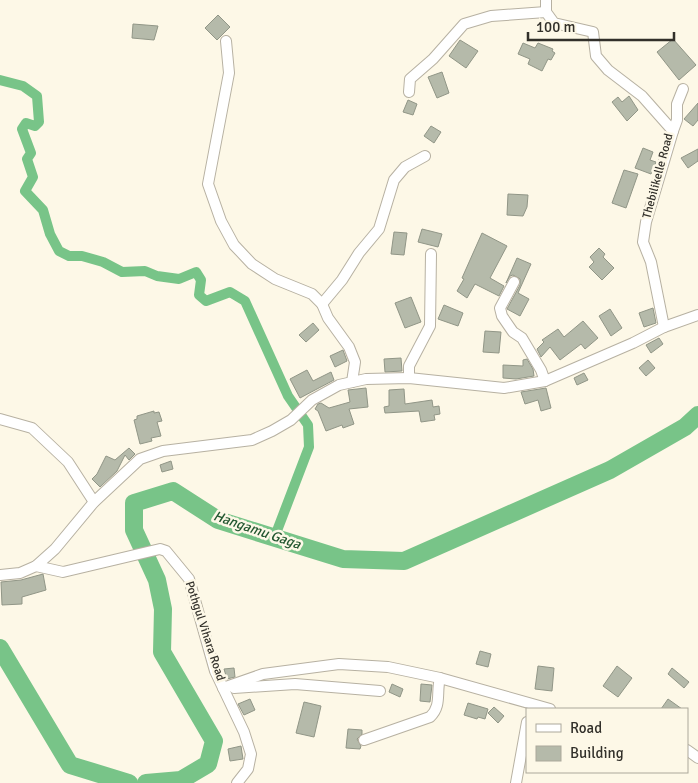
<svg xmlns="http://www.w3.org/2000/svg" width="698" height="783" font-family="Signika,sans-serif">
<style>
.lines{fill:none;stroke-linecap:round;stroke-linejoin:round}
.canal{stroke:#78c488;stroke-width:10}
.river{stroke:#78c488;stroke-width:18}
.building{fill:#b5baaa;stroke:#919687}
.minor-casing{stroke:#b7b1a2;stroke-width:12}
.minor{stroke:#fff;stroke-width:10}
.labels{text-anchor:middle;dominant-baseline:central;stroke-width:5;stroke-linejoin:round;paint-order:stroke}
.street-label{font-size:12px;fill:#32302a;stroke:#fdf8e7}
.water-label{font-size:14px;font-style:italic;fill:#21562f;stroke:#fdf8e7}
</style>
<rect width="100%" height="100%" fill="#fdf8e7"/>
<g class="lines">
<polyline class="canal" points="0,80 23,86 37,96 39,122 35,126 26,123 22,129 31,153 27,159 33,177 25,191 43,210 50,234 59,251 69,256 82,256 103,262 122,272 145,271 157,276 179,279 196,272 201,280 199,295 206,301 230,292 245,301 288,396 308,425 309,447 275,536"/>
<g class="river">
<polyline points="0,648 70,765 129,783"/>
<polyline points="146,783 181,780 208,764 214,741 162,652 163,609 157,580 134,530 134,503 173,491 218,520 343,559 404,561 610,470 685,427 698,415"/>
</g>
</g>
<g class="building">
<polygon points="218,15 230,27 217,40 205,28"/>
<polygon points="133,24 158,26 154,40 132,38"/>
<polygon points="673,39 696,65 679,80 657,52"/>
<polygon points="460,40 478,51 466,68 449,56"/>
<polygon points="523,43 535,48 538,43 553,49 552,51 555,53 551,60 548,59 542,71 528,64 530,59 518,54"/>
<polygon points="442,72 449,93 437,98 428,77"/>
<polygon points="629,96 638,110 627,121 612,102 618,97 622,102"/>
<polygon points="408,100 417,104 413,115 403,112"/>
<polygon points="698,103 698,120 693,126 684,119"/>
<polygon points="431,126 441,132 434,143 424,136"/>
<polygon points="643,148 653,152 650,160 656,162 651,174 635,168"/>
<polygon points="698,149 698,161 688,168 681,158"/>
<polygon points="624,170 638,174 626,208 612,203"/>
<polygon points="508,194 528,195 527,207 523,216 507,215"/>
<polygon points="422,229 442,234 438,247 418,242"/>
<polygon points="394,232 407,233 404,255 391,254"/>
<polygon points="482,233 507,246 490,278 504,286 499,296 475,284 467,298 457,291 464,279 462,278"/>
<polygon points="599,248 605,254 603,257 614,268 602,280 589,267 594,262 590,257"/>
<polygon points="517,258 531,264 518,293 529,299 520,316 507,309 520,285 520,279 513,275 510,276 506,283"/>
<polygon points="411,297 421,322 405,328 395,303"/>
<polygon points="444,305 463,313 458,326 438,319"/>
<polygon points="653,308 656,323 644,327 639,313"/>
<polygon points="610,309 622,328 611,336 599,316"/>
<polygon points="583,321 598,338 585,349 581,344 560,360 550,347 541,357 537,349 544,342 542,340 558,329 564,337"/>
<polygon points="313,323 319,330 306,342 299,335"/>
<polygon points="485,331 501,332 499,353 483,352"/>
<polygon points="659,338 663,344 651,353 646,345"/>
<polygon points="343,350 347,361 335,367 330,356"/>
<polygon points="401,358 402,371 385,372 384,359"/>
<polygon points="527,359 533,369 534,376 516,379 503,378 503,365 523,366 523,360"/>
<polygon points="648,360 655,368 646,376 639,368"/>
<polygon points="307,370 313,381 331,372 334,380 300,398 290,379"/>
<polygon points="584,373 588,380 577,385 574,378"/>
<polygon points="366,388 368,407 349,409 354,424 343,428 342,425 326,431 318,411 315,409 318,404 321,403 329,408 350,402 348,390"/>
<polygon points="546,388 551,408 541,411 538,400 525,404 521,392"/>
<polygon points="404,389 405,404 432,400 433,407 439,406 440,414 434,415 435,420 421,422 419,411 385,413 384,407 389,406 389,390"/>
<polygon points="154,411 154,413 159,412 162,421 157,422 161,436 151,438 152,441 140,444 134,420 137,419 137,416"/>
<polygon points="129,448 135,454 129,460 125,455 117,471 100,487 92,479 97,474 106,456 115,460"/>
<polygon points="171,461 173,469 162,472 160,465"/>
<polygon points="43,574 46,590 22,597 22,604 2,605 1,582 21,580"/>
<polygon points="480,651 491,654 488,667 476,664"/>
<polygon points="538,666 554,668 552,691 535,689"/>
<polygon points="617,666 632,678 618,697 603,686"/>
<polygon points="234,668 235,677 227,679 224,669"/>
<polygon points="672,668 689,682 684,688 668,674"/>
<polygon points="392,684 403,689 400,697 389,692"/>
<polygon points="421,684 432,685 430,702 420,701"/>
<polygon points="250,699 255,710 244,715 238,704"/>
<polygon points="668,699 682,709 661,709"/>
<polygon points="304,702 321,706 314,737 296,733"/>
<polygon points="468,703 488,709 485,719 478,717 477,719 464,715"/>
<polygon points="494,707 504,716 498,723 488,713"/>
<polygon points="348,729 362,730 362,734 357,739 361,746 360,749 346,748"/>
<polygon points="241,746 243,759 230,761 228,749"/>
</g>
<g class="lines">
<g class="minor-casing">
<g id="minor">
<polyline points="546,0 546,12 554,23 593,32 596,56 608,70 642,96 673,131 646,222 643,242 651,262 664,327"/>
<polyline points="226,41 229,73 208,184 221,221 234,245 252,264 275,279 312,294 322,304 328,318 349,347 355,362 352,382"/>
<polyline points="409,92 410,79 433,59 464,24 491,16 546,12"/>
<polyline points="673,131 677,120 677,104 683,89"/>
<polyline points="514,282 500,308 502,316 513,332 522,338 541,370 545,381"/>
<polyline points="322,304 342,280 359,253 379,229 394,180 405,167 425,156"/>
<polyline points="409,378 409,366 430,326 431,254"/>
<polyline points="0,419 32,428 68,462 94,502"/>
<polyline points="36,566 63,572 160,549 166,551 189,579 215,671 244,732 251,754 248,769 237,783"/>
<polyline points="0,575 20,573 36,566 55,549 94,502 140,459 163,451 252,440 272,431 291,420 312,400 339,385 366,379 409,378 504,388 545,381 633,343 664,327 698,315"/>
<polyline points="223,688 263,674 339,664 388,667 440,678 550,709"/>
<polyline points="234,688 295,684 380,691"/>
<path d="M364,740l66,-23c12,-11 6,-25 10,-39"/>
<polyline points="687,750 698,758"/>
<polyline points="516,783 527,722"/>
</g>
</g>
<use href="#minor" class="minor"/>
</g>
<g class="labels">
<g class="street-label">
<text transform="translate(658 176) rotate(-75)">Thebilikelle Road</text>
<text transform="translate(205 631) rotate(72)">Pothgul Vihara Road</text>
</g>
<g class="water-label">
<text transform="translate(257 530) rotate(19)">Hangamu Gaga</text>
</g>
</g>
<rect x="526" y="708" width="162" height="65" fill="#fdf8e7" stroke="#aca89b"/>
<rect x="536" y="724" width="25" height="8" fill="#ffffff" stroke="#aca89b"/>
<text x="570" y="733" font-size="15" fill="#32302a">Road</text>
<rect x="536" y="746" width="25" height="15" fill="#b5baaa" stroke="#aca89b"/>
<text x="570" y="758" font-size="15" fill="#32302a">Building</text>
<path d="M528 32v8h146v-8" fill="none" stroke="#32302a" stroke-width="2.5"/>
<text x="536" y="32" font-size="15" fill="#32302a" stroke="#fdf8e7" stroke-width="4" paint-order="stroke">100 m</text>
</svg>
